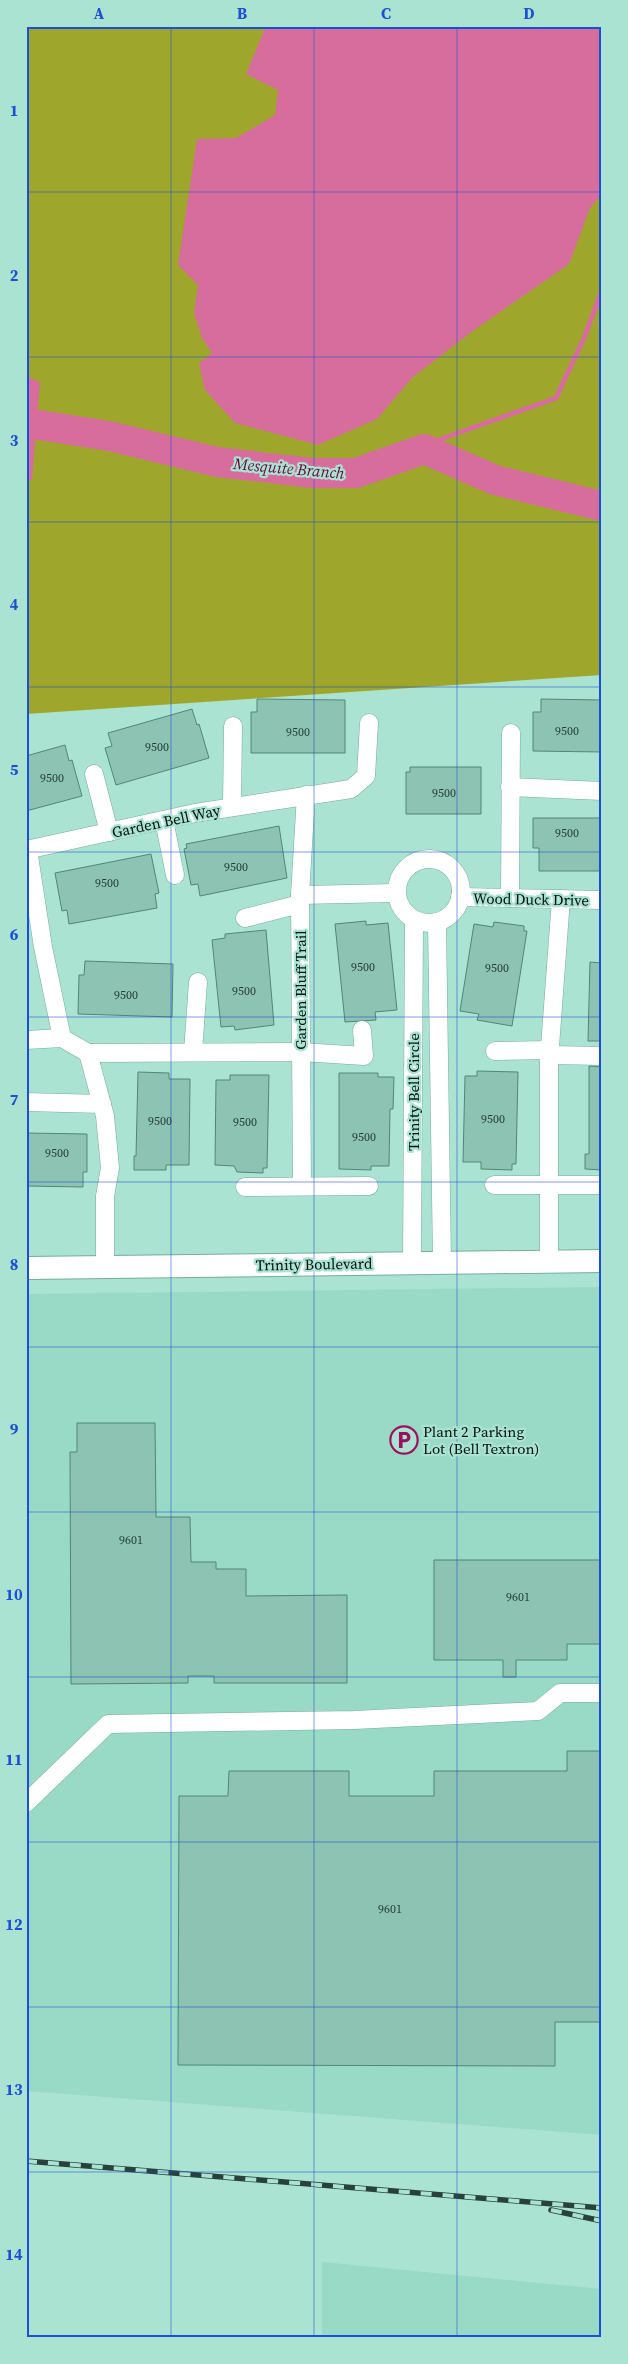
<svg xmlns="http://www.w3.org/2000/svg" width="628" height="2364" font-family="'Source Serif 4',serif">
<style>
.built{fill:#99dac6}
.forest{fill:#9ea72b}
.water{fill:#d76d9c}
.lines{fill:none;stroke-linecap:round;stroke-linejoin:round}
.stream{stroke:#d76d9c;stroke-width:5}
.river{stroke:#d76d9c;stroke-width:30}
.building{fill:#8cc3b2;stroke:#518677}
.minor-casing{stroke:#76ac9c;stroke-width:19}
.major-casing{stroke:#76ac9c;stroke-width:24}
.minor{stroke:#fff;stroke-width:18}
.major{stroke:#fff;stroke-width:22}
.rail-casing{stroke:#28423a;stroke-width:5.5}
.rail{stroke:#abe3d2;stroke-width:4;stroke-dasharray:11;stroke-linecap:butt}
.grid{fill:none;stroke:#1d4ed8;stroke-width:1;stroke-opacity:0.55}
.labels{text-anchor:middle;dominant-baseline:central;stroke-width:4.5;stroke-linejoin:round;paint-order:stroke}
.number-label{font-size:12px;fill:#233e36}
.street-label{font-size:15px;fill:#00110c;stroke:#abe3d2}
.poi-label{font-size:15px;fill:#00110c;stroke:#abe3d2;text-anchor:start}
.water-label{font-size:16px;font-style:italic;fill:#6a053f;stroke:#abe3d2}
.neatline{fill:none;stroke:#1d4ed8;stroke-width:2}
.grid-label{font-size:16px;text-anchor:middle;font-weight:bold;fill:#1d4ed8}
</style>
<rect width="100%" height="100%" fill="#abe3d2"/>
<g class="built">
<polygon points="602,1287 602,2135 26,2091 26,1294"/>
<polygon points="322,2262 602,2289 602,2338 322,2338"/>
</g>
<polygon class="forest" points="26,26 602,26 602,675 26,714"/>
<g class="water">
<polygon points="266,26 602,26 602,194 590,208 569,264 470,333 413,377 377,419 318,445 235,423 205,390 199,363 212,353 202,338 194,313 198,285 178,265 197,139 236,138 275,115 278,90 246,74"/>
<polygon points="26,376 40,382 32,480 26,479"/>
</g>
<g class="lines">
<polyline class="stream" points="424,449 441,439 556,398 584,338 602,290"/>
<polyline class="river" points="26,423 109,436 217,462 313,473 356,473 424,449 495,480 602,506"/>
</g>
<g class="building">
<polygon points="257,699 345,700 345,753 251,753 251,712 257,712"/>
<polygon points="541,699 602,700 602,752 533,751 533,712 541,712"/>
<polygon points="192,709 197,725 199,724 209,758 116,785 105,748 112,746 108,733"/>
<polygon points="65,745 69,761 72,760 82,796 26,811 26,756"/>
<polygon points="410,767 481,767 481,814 406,814 406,772 410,772"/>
<polygon points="533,818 602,818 602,871 539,871 539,848 533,848"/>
<polygon points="279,826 287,878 200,896 198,884 191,885 184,849 187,848 186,844"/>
<polygon points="151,854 159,893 155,894 157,908 69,924 67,910 62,911 55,873"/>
<polygon points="366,921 366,925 388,923 397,1010 375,1012 376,1020 345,1022 335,924"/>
<polygon points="494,922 524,926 524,931 527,931 512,1026 477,1020 479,1014 460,1011 474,924 493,927"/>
<polygon points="266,930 274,1025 235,1030 234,1026 221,1027 212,940 225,938 225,934"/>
<polygon points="85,961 173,964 172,1017 78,1014 79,975 84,975"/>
<polygon points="590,962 602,963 602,1041 588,1041"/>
<polygon points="589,1066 602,1067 602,1170 585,1169 585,1154 589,1154"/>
<polygon points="477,1071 518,1072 516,1164 512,1164 512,1170 481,1169 481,1162 463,1162 465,1076 477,1076"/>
<polygon points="138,1072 169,1073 169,1079 190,1079 189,1165 166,1165 166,1170 134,1170 134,1156 136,1156"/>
<polygon points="339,1073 378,1073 378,1077 394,1077 393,1109 390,1109 389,1166 371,1166 371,1170 339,1169"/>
<polygon points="230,1075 269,1075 267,1168 263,1168 263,1173 237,1172 234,1166 215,1165 216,1080 230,1080"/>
<polygon points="26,1133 87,1134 87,1172 83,1172 83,1187 26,1186"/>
<polygon points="77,1423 155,1423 156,1517 190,1517 191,1562 216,1562 216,1569 246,1569 246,1596 347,1595 347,1683 214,1683 214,1676 188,1676 188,1683 71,1684 70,1452 77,1452"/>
<polygon points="434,1560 602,1560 601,1644 567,1644 567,1660 516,1660 516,1677 503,1677 503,1660 434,1660"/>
<polygon points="567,1751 602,1751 602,2022 555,2022 555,2066 178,2065 179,1796 228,1796 229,1771 349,1771 349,1796 434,1796 434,1771 567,1771"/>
</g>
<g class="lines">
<g class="minor-casing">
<g id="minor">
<polyline points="94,774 109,832"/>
<polyline points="510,787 602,791"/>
<polyline points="232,807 233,726"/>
<polyline points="164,820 175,875"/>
<polyline points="26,850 195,813 351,789 366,776 369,723"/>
<polyline points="28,850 43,947 62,1038"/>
<circle cx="429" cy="891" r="32"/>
<polyline points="300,895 396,893"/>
<polyline points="460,897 602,900"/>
<polyline points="510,898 511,733"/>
<polyline points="245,918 300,904"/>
<polyline points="437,922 442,1263"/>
<polyline points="26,1040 62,1038 88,1053 301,1052 364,1056 362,1030"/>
<polyline points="495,1051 550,1050"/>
<polyline points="193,1052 198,982"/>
<polyline points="88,1053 105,1116 110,1168 105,1196 105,1267"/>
<polyline points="550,1055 602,1056"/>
<polyline points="26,1102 102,1104"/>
<polyline points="494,1185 602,1185"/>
<polyline points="302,1186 300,895 306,795"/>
<polyline points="245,1187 369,1186"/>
<polyline points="549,1261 549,1060 561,899"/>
<polyline points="412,1263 414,920"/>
<polyline points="26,1803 108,1724 354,1720 538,1711 560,1693 602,1693"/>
</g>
</g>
<g class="major-casing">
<polyline id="major" points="26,1268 602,1261"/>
</g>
<use href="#minor" class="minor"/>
<use href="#major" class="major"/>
<g class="rail-casing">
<g id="rail">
<polyline points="26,2161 602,2208"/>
<polyline points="551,2210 602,2221"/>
</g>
</g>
<use href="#rail" class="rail"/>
</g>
<path class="grid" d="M171,26v2312M314,26v2312M457,26v2312M26,192h576M26,357h576M26,522h576M26,687h576M26,852h576M26,1017h576M26,1182h576M26,1347h576M26,1512h576M26,1677h576M26,1842h576M26,2007h576M26,2172h576"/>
<defs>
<g id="parking-ring" transform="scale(1.4375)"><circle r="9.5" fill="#abe3d2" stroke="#9c105f" stroke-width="1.5"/><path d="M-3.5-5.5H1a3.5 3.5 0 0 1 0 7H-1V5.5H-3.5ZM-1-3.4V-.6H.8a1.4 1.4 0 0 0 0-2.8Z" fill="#9c105f"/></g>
</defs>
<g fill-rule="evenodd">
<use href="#parking-ring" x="404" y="1440"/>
</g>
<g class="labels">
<g class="number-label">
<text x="567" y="731">9500</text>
<text x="298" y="732">9500</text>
<text x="157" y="747">9500</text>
<text x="52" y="778">9500</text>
<text x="444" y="793">9500</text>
<text x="567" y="833">9500</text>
<text x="236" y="867">9500</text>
<text x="107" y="883">9500</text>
<text x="363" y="967">9500</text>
<text x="497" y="968">9500</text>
<text x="244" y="991">9500</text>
<text x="126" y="995">9500</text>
<text x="493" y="1119">9500</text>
<text x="160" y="1121">9500</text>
<text x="245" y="1122">9500</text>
<text x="364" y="1137">9500</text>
<text x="57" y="1153">9500</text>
<text x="131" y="1540">9601</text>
<text x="518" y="1597">9601</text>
<text x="390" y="1909">9601</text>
</g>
<g class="street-label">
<text transform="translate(166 821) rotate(-12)">Garden Bell Way</text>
<text transform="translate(531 899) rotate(1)">Wood Duck Drive</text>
<text transform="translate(300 990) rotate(-90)">Garden Bluff Trail</text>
<text transform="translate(413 1092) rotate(-90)">Trinity Bell Circle</text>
<text transform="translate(314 1264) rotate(-1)">Trinity Boulevard</text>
</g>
<g class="poi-label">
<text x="423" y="1431">Plant 2 Parking<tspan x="423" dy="17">Lot (Bell Textron)</tspan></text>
</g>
<g class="water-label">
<text transform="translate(289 468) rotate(5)">Mesquite Branch</text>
</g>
</g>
<rect width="628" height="2364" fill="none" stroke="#abe3d2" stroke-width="55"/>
<rect x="28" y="28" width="572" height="2308" class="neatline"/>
<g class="grid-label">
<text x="99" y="19">A</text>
<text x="242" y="19">B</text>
<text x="386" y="19">C</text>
<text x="529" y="19">D</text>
<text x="14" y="116">1</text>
<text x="14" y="281">2</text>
<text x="14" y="446">3</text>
<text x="14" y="610">4</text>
<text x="14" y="775">5</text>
<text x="14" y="940">6</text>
<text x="14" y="1105">7</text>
<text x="14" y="1270">8</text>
<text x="14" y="1435">9</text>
<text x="14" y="1600">10</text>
<text x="14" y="1765">11</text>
<text x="14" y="1930">12</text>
<text x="14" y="2095">13</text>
<text x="14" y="2260">14</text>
</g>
</svg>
